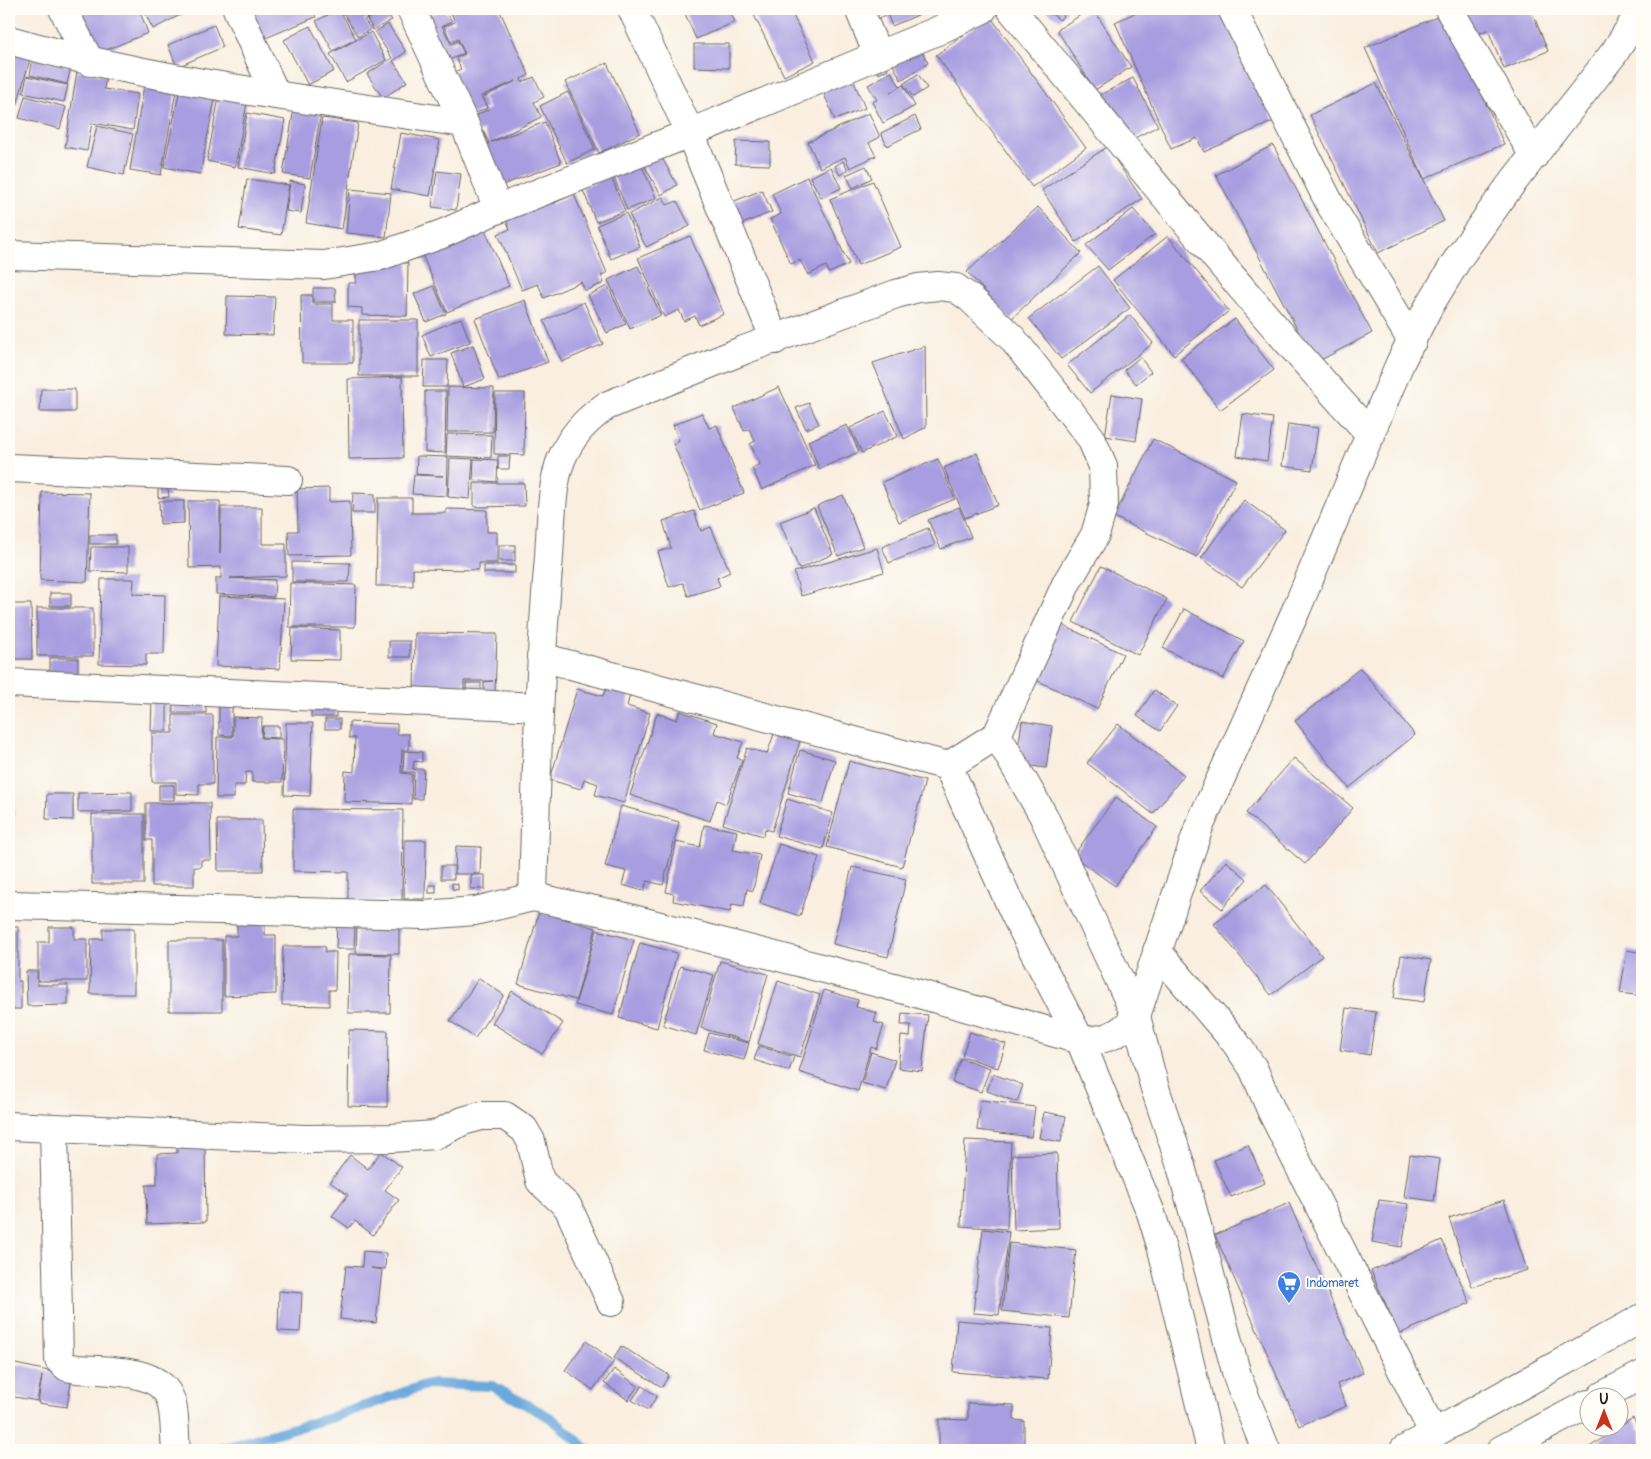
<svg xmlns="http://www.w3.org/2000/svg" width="1651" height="1459" font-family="Pangolin,sans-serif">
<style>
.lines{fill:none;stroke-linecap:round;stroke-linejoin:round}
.stream{stroke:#6ba9dd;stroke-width:10}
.building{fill:#a79de0}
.street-casing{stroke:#696660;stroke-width:30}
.highway-casing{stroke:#696660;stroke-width:30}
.street{stroke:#fff;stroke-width:28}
.highway{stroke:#fff;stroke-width:28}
.labels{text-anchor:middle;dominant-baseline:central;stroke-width:4.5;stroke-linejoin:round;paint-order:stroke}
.shop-label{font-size:12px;fill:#366cbe;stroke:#fdfcf7;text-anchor:start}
</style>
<rect width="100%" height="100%" fill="#fdfcf7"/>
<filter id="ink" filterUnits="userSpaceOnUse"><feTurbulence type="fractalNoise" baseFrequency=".02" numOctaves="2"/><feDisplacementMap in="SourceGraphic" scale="10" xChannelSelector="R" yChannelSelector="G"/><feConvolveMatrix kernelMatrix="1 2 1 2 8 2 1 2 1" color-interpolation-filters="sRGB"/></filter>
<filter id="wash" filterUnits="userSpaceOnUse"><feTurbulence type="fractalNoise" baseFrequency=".0096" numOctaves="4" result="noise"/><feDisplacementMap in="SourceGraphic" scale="20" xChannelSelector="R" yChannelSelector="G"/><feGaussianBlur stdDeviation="1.12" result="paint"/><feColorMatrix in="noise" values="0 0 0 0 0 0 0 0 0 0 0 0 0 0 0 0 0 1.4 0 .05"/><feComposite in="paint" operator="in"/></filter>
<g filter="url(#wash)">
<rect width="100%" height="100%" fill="#f9eedf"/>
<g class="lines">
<polyline class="stream" points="216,1450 330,1418 428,1384 492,1386 551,1418 588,1450"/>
</g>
<g id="blocks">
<g class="building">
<polygon points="86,9 139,9 148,33 91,56 73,14"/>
<polygon points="143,9 187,9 188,11 153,29"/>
<polygon points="243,9 313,9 316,17 256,42"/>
<polygon points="339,9 356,39 333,51 316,21"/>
<polygon points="341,9 382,9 364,20 371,29 358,37"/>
<polygon points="384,9 392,20 373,30 367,19"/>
<polygon points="444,9 452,21 442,26 451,44 458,41 464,53 443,63 421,20"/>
<polygon points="457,9 499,9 529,75 521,79 522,82 534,77 544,97 534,102 541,117 491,142 545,122 561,163 497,187 481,146 489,143 483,130 478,133 471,118 489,109 483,97 516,81 481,96 487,108 464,118 445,76 461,69 456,58 465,54 458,39 451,42 444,26 455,22 451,12"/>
<polygon points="683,9 729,9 735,22 696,39"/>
<polygon points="751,9 790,9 815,61 784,76"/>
<polygon points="802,9 814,9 805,13"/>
<polygon points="863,9 883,9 886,15 869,23"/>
<polygon points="885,9 924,9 925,12 892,26"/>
<polygon points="1044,9 1068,9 1060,20"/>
<polygon points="1090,9 1093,9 1131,67 1095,90 1057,30"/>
<polygon points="1144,9 1224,9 1274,121 1204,152 1197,138 1171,149 1115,22"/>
<polygon points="1465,9 1531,9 1548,51 1504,69 1488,30 1475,35"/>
<polygon points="1446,13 1504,144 1424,179 1365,48"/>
<polygon points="990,16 1086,148 1032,187 936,55"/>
<polygon points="388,24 406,52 393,61 407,82 383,98 367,74 392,58 375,32"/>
<polygon points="214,25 223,47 177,67 168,45"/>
<polygon points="310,26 334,71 308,85 284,40"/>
<polygon points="371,32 386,60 346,82 330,54"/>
<polygon points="694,44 729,44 729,68 694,67"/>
<polygon points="9,46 32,52 17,105 9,102"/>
<polygon points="921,49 928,63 901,80 892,63 908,54 911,59 909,54"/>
<polygon points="881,56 888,69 879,74 872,60"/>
<polygon points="33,58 71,67 67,84 30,75"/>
<polygon points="607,63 640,133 599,153 565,82"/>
<polygon points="849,70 865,108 835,120 819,82"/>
<polygon points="77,71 106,76 104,89 138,94 133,130 92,123 87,151 65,147"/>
<polygon points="891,72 900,86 890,93 903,85 915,106 883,123 872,102 877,100 868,85"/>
<polygon points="918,74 927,88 913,97 903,84"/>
<polygon points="27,76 68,85 64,102 23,93"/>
<polygon points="1133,78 1158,126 1123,144 1098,96"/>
<polygon points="1376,83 1444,221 1378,253 1310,115"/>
<polygon points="144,85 176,91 161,175 130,170"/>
<polygon points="180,88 216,94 200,174 164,167"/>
<polygon points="568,92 595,149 567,163 540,106"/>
<polygon points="25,96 66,107 60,129 19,118"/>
<polygon points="219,97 247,103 235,167 207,161"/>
<polygon points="294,108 321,112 310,178 283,174"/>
<polygon points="247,113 285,120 275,174 238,167"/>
<polygon points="869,113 880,137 869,143 876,156 850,168 845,157 820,168 808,142"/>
<polygon points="915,116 921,129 887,146 881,133"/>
<polygon points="322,118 358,123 342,229 306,223"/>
<polygon points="97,126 133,134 124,175 87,167"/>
<polygon points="401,133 440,140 430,196 391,189"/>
<polygon points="736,141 770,142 770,165 735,164"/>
<polygon points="1273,145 1372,333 1315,363 1216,175"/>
<polygon points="1107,147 1142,199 1076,242 1042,190"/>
<polygon points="661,156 677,185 661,195 644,165"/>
<polygon points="843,161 848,170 840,175 835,166"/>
<polygon points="641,164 656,198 627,210 613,175"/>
<polygon points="866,166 872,178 853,188 846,175"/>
<polygon points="831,167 841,188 821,198 810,177"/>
<polygon points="437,171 461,174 456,210 432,207"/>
<polygon points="611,176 625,211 596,222 582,188"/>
<polygon points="807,177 849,264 829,273 826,266 808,275 800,260 791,264 770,219 781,214 772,194"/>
<polygon points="247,179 289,185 281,235 239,229"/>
<polygon points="290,181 305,184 301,213 286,211"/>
<polygon points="873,181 901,247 858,265 830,199"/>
<polygon points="350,189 391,193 386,237 346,233"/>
<polygon points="762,190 772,212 742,224 732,202"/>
<polygon points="574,194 607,273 601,275 604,283 585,291 581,282 544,298 538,284 522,290 498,234 510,229 504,215 548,196 552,204"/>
<polygon points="663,197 667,205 677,201 690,226 646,247 629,214"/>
<polygon points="1038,207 1081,253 1011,319 967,272"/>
<polygon points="1133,209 1155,234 1108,270 1086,245"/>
<polygon points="626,213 640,247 611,259 597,225"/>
<polygon points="482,223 509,286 447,312 420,250"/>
<polygon points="690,236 724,314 699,325 695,316 684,321 679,310 664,317 638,258"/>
<polygon points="1168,236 1229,311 1174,355 1113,280"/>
<polygon points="381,262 408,263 407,316 362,315 362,308 348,307 348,283 356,283 356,268"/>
<polygon points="638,266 661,315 630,329 608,280"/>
<polygon points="1098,266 1130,308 1061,359 1029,318"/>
<polygon points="434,286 446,314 426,322 414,294"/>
<polygon points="608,286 626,324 607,333 588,295"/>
<polygon points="313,288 335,288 336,302 313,302"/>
<polygon points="301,295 312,295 312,304 333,304 333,320 353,320 353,363 302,363"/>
<polygon points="227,296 275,297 273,335 226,334"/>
<polygon points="525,300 548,362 499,380 475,319"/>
<polygon points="584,302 603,344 562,362 544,321"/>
<polygon points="1130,315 1153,343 1090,393 1067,365"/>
<polygon points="461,318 470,342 431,357 422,335"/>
<polygon points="1235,319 1274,370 1220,410 1181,358"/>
<rect x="359" y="320" width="59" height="56"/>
<polygon points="473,345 485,379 463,387 451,353"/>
<polygon points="925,346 926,427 904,439 873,363"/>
<polygon points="1140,357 1151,372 1136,384 1124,370"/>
<polygon points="424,360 448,360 447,387 423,387"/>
<polygon points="402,377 403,458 349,459 348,379"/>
<polygon points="448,387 494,388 493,432 447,432"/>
<polygon points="779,387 815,465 762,490 752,468 760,464 750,444 755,441 749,429 744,431 734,408"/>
<polygon points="41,389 75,389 75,412 40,412"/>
<polygon points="425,391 446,391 445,453 425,452"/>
<polygon points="495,393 525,393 524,455 494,454"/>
<polygon points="1112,394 1142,399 1136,441 1105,436"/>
<polygon points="809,403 819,424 806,429 796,408"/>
<polygon points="885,411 898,436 862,453 850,428"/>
<polygon points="702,413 709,428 717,425 744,493 700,510 673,443 679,441 673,425"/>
<polygon points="1243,414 1273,418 1267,461 1237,456"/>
<polygon points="1288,424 1318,428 1312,470 1282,466"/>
<polygon points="847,425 859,452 819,469 808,441"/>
<polygon points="447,434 492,435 491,458 446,456"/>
<polygon points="1153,439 1236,480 1197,557 1114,517"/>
<polygon points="977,453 998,505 965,518 944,468"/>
<polygon points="417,456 448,457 447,496 412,494 414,475 443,476 416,474"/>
<polygon points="498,456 510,456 509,469 498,469"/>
<polygon points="450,458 473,459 470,499 448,497"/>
<polygon points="474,459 498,460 497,482 473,480"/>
<polygon points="938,459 955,499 899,522 882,482"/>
<polygon points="158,481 167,481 169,497 158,498"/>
<polygon points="474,483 524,483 525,506 474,507"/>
<polygon points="329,488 329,502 350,501 351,555 289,556 288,531 298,531 297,489"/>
<polygon points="42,492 90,493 87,582 40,580"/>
<polygon points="353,493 375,494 375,513 352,513"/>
<polygon points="843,495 863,547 838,556 817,506"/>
<polygon points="378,498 412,498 412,513 446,513 446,509 487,510 487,532 497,532 497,563 479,563 479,570 413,569 413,586 376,586"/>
<polygon points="1244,500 1285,530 1242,587 1201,558"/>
<polygon points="159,501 184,501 184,523 160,524"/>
<polygon points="188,501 220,501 220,554 221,507 262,507 262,544 286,544 286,576 230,578 275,580 274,597 216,594 216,578 221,578 221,567 189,568"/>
<polygon points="959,507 971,537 941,549 928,520"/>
<polygon points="814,508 833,554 799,569 780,522"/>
<polygon points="694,511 701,531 711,527 730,572 717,578 720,586 688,596 683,583 669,587 658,552 671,548 663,521"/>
<polygon points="928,528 935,545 889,563 882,547"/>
<rect x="90" y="535" width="26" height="9"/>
<rect x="499" y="545" width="16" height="16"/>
<polygon points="91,547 128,547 128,572 90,571"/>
<polygon points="877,548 884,572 801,596 794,572"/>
<polygon points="292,562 350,563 349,582 292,582"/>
<rect x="484" y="565" width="31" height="8"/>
<polygon points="1101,566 1167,599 1138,655 1073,622"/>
<polygon points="101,579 134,579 133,594 165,595 164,654 146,654 146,665 99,664"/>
<polygon points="290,583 356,585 355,627 289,627"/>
<rect x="50" y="593" width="21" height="13"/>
<polygon points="219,596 284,599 280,669 216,666"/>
<polygon points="9,604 31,604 32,659 9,659"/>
<rect x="37" y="608" width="56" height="48"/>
<polygon points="1184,609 1244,641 1223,679 1163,648"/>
<polygon points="1056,622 1123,654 1097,709 1030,677"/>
<polygon points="292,628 340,630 340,660 291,659"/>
<polygon points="415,633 497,634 495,696 484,696 484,682 493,681 464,681 464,697 414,696"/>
<rect x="389" y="641" width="21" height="16"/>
<rect x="50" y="658" width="28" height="20"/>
<polygon points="1360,668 1415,735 1349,788 1295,721"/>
<rect x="466" y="683" width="15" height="19"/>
<polygon points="606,688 630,695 627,706 650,713 624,803 595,795 598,784 584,779 581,789 550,780 577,689 603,696"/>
<polygon points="1154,690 1177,706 1160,731 1137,716"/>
<polygon points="152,697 167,697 167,731 151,731"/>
<rect x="173" y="697" width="33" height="16"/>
<polygon points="219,699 232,699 232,736 219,735"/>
<rect x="311" y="705" width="25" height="12"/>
<polygon points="680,711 717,723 714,733 743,742 737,758 742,760 726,804 717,800 710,821 630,795 657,713 677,720"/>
<polygon points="173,715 213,715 213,784 199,784 199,795 176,794 176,782 152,782 152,733 173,733"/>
<polygon points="233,717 262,718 261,738 283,739 282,782 252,782 252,772 246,772 245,785 234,785 234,798 216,798 217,737 233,737"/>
<rect x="325" y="719" width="15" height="10"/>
<polygon points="1022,721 1052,726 1046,768 1016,764"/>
<polygon points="349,722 397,724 397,734 409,734 409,750 402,750 401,773 412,774 411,804 344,802 345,771 354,772 355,738 349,738"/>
<polygon points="286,723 313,723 310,796 284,795"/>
<polygon points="1118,724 1184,775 1153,814 1087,763"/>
<polygon points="263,726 279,726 279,738 262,737"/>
<polygon points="775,731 801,738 772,831 765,829 763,836 723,824 747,748 767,754"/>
<polygon points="800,750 835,760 823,803 788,793"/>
<polygon points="404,751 422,752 422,762 414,761 413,769 424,769 422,799 413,799 414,772 403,772"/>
<polygon points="1294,758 1353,808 1305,864 1246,813"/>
<polygon points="849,761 925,781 902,867 827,847"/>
<rect x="159" y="785" width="15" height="15"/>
<rect x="9" y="792" width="5" height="33"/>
<polygon points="132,792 132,811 78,812 78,793"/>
<polygon points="47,794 73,794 73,820 46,819"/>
<polygon points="1116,797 1157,827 1115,886 1073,856"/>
<polygon points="787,799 833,813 823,849 776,836"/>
<polygon points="146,803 210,803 211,860 201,860 201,867 194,867 194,886 152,886 152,840 146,840"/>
<polygon points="621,806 679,822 663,885 647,881 644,891 622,885 626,871 605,866"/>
<polygon points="293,809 403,810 402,901 348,900 348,872 293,871"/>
<rect x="92" y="814" width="52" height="70"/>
<polygon points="217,820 262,820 263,871 218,871"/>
<polygon points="704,825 737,831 733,850 760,855 753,891 747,889 744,906 732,904 730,912 673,901 674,894 666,892 676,842 700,847"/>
<polygon points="405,840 426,840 425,899 404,899"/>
<polygon points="779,844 819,857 800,916 760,903"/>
<polygon points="456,846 481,847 480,874 455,874"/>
<polygon points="1226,861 1247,879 1222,909 1200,891"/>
<rect x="441" y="866" width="13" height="13"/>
<polygon points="852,867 906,879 888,957 833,944"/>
<rect x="471" y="875" width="14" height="14"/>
<polygon points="452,883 458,884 458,890 452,889"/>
<rect x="429" y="885" width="7" height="8"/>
<polygon points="1266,885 1322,956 1271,995 1214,924"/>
<polygon points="539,912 596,928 576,1000 518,984"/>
<polygon points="357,921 399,922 399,954 356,953"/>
<polygon points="237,922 265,922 265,935 276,935 276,994 224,996 224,936 237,936"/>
<polygon points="337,922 355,922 354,949 336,949"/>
<polygon points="9,927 18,927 18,981 21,981 21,1009 9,1009"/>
<polygon points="49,927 74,927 74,939 87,939 87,981 38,981 38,942 49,942"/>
<polygon points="103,929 134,929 134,994 90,994 91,939 103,939"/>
<polygon points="597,930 634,940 613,1015 575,1005"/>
<rect x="169" y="940" width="53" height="71"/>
<polygon points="640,943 677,953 657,1028 619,1018"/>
<polygon points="283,946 325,946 325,952 336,952 335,990 329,990 329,1006 282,1005"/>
<polygon points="1627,950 1642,953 1642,996 1620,993"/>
<polygon points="349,954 391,955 390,1013 348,1013"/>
<polygon points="1401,955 1431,960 1424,1002 1394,998"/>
<polygon points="720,961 768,974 749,1042 701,1028"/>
<polygon points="680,966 714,975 696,1035 663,1025"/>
<polygon points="26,971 37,971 37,985 68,985 68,1005 27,1006"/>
<polygon points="479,978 504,995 475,1038 450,1021"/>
<polygon points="778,981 820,995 800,1057 758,1044"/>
<polygon points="824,990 858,1000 856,1007 877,1013 874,1022 884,1025 876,1049 871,1047 858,1091 799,1072"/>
<polygon points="512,991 563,1023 542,1054 492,1023"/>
<polygon points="1346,1008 1376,1012 1370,1055 1340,1050"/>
<polygon points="902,1013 928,1015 922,1071 898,1068 901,1036 910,1037 911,1025 901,1025"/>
<polygon points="349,1030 388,1031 387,1107 348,1106"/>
<polygon points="970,1032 1006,1044 998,1068 962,1056"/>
<polygon points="709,1033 749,1043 744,1060 704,1050"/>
<polygon points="759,1046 794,1057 789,1071 754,1060"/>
<polygon points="871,1052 895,1060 886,1090 862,1083"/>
<polygon points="961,1058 990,1068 981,1092 952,1082"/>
<polygon points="993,1074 1023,1085 1017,1102 987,1091"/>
<polygon points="981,1100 1035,1107 1031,1137 977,1130"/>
<polygon points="1044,1112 1066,1116 1061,1142 1039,1138"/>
<polygon points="965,1140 1011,1142 1007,1229 961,1226"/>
<polygon points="205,1144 206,1222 147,1224 146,1185 157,1185 157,1154 177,1153 177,1145"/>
<polygon points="1248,1145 1265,1183 1231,1197 1214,1160"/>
<polygon points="381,1152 402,1167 385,1190 399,1200 373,1235 355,1221 349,1228 332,1216 348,1195 330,1182 350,1155 368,1169"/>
<polygon points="1057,1153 1059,1228 1014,1230 1012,1155"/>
<polygon points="1410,1155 1440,1159 1434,1201 1404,1197"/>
<polygon points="1379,1200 1409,1204 1402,1247 1372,1242"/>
<polygon points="1504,1200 1527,1270 1472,1287 1449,1218"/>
<polygon points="1289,1203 1363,1373 1337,1384 1346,1406 1299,1426 1215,1235"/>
<polygon points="983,1229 1009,1232 999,1315 973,1313"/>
<polygon points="1442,1240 1470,1303 1399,1334 1371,1271"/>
<polygon points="1009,1243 1076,1250 1069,1318 1002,1311"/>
<polygon points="363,1251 386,1253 385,1269 371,1268 382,1270 376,1323 340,1319 346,1266 362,1267"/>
<polygon points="279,1291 302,1293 300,1332 278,1331"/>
<polygon points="957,1320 1052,1328 1048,1379 953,1372"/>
<polygon points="586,1341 614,1361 593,1390 565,1370"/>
<polygon points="621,1346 669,1375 662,1387 614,1358"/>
<polygon points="11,1363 72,1376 67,1407 38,1403 42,1376 37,1401 9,1396"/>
<polygon points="614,1369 638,1386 628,1400 604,1383"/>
<polygon points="642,1386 657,1396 648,1410 632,1400"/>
<polygon points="968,1403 1014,1405 1014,1420 1024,1421 1024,1450 939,1450 939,1419 968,1420"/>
<polygon points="1633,1418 1642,1433 1642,1450 1585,1450"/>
</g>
</g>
</g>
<g filter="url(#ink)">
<use href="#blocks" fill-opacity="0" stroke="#696660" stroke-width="1"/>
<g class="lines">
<g class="street-casing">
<g id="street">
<polyline points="63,9 90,62"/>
<polyline points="237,9 276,95"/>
<polyline points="411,9 464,123 498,209"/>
<polyline points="632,9 690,133 775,340"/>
<polyline points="859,9 878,55"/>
<path d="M1011,9c118,143 234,289 360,426"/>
<polyline points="1232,9 1330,204 1412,341"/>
<polyline points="1449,9 1534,156"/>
<path d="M9,40c148,42 303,60 455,83"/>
<polyline points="9,255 324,265 380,256 442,234 498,209 690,133 937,31 983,9"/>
<polyline points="9,468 288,480"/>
<polyline points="9,683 539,707"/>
<polyline points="997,735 1043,815 1136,1016 1154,1085 1181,1166 1238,1379 1266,1450"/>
<polyline points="948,766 1015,915 1080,1040 1151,1213 1162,1249 1211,1450"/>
<path d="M533,897c3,-110 6,-219 15,-328 3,-31 2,-81 13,-109 10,-24 24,-39 45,-54l138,-56 152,-56 22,-6 20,-2 18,2 15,11 41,39 79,100 12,28 1,38 -9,31 -28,47 -70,153 -49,31 -407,-109"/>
<path d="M9,905l415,10 51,-4 58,-14 85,18 291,76 171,49c23,2 41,-5 56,-24l63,-189 98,-219 103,-245 28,-55 31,-51 50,-70 105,-134 28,-44"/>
<polyline points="1157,951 1235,1042 1253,1068 1272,1112 1434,1434"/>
<polyline points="9,1126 305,1139 392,1138 435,1135 463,1121 481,1116 505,1116 524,1129 531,1141 540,1181 568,1207 611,1302"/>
<path d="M54,1128l5,232 8,7 10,2c26,2 79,-1 92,27 7,15 5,38 7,54"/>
</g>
</g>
<g class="highway-casing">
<g id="highway">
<polyline points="1602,1396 1642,1375"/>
<polyline points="1404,1450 1642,1318"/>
<polyline points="1501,1450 1588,1404"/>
</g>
</g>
<use href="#street" class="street"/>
<use href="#highway" class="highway"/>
</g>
</g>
<defs>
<g id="supermarket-pin" transform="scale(1.25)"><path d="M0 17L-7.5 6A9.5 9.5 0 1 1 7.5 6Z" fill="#3f7fe0" stroke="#fdfcf7"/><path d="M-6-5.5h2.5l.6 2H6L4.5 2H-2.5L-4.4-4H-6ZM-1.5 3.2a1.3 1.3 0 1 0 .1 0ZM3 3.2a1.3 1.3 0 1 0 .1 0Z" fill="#fff"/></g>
</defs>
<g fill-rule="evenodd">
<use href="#supermarket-pin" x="1289" y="1283"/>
</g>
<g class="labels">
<g class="shop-label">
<text x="1306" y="1283">Indomaret</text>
</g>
</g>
<rect width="1651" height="1459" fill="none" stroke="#fdfcf7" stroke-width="30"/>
<g transform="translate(1604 1412)"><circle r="24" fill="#fdfcf7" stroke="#a3a29f"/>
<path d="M0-4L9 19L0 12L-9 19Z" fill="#c8321e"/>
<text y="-8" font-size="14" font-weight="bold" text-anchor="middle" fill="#1c1c1c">U</text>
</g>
</svg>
